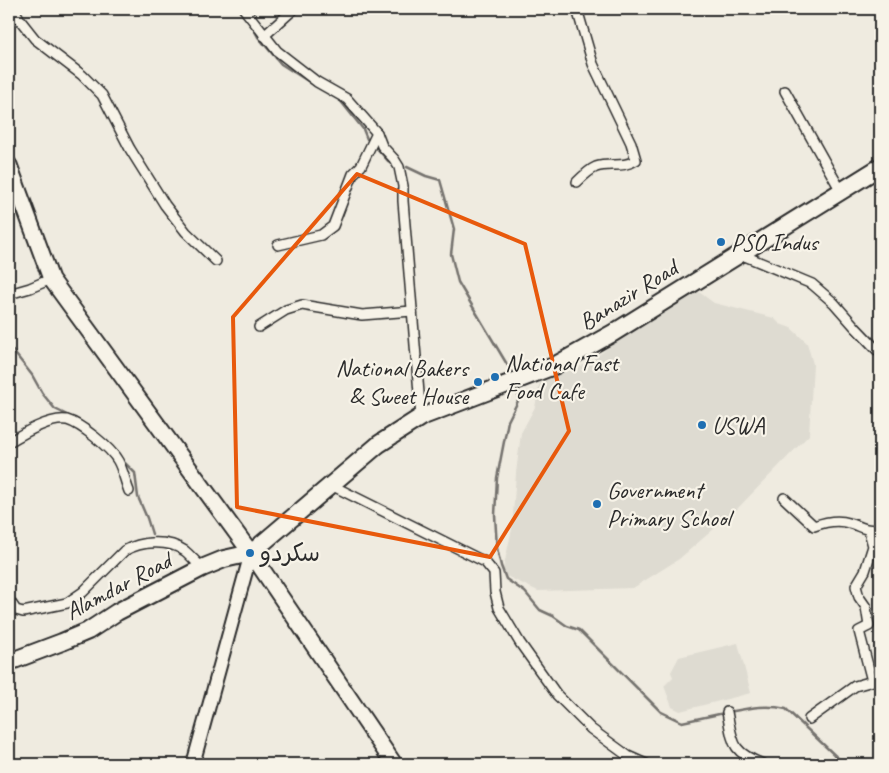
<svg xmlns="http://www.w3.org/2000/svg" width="889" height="773" font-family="Caveat,'Playpen Sans Arabic',sans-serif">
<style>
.built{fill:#dedbd1}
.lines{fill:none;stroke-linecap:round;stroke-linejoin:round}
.stream{stroke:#74726e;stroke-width:2.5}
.street-casing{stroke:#2b2b2b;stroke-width:12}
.secondary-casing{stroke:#2b2b2b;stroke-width:16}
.primary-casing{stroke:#2b2b2b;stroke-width:19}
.highway-casing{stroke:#2b2b2b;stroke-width:20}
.street{stroke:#f7f3e8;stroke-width:9}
.secondary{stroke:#f7f3e8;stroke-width:12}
.primary{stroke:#f7f3e8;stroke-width:15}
.highway{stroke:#f7f3e8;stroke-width:16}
.marked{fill:none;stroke:#e8590c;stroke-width:4;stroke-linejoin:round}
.poi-dot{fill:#1f6fb2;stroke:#f7f3e8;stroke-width:2}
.labels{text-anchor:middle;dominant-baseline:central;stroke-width:4.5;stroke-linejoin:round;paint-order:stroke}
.poi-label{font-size:24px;fill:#2b2b2b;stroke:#f7f3e8;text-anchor:start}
.street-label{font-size:24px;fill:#2b2b2b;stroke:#f7f3e8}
</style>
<rect width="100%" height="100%" fill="#efebe0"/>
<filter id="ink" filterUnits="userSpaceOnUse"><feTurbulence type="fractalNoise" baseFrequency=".02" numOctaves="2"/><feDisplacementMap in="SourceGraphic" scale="10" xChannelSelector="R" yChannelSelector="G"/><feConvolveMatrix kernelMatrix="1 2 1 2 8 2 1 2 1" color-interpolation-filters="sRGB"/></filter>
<g filter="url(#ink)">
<g class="built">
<polygon points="692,287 714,303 774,318 780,324 791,328 807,343 813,364 809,435 737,509 679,559 633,588 538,591 502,574 512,529 516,473 521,433 535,407 540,382 586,364"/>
<polygon points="738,643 751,693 680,711 672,707 664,686 673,677 671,672 679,657"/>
</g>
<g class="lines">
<g class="stream">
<polyline points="252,26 258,37 281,64 314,85"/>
<polyline points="323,90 339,99 363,129 367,139"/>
<polyline points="375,146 388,161 394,163"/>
<polyline points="407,167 426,176 440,180 454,229 451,254 458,282 508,366 516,373"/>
<polyline points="9,346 32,375 42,393 55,409 71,417"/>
<polyline points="518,391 519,399 508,421 497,478 495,515 497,548 501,566 506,579 525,592 540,610 553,616 567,626 579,630 661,712 682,722 724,713"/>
<polyline points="121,459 135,473 138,497 147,518 152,534"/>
<path d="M729,712c20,-4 37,-8 57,-3l58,55"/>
</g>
<g class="street-casing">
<g id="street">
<polyline points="14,9 20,20 35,39 82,75 102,95 130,149 165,205 186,232 216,261"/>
<polyline points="244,9 277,51 317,82 347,99 377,133 382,146 394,159 399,167 403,186 403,201 421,417"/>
<path d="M577,9l16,55 38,79 5,17c-14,9 -26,2 -40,7 -7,3 -14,10 -19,15"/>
<polyline points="264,36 294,9"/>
<polyline points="785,91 841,191"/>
<polyline points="278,245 321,235 333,226 353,174 361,166 377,133"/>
<polyline points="740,254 812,284 834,303 856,328 880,353"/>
<polyline points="9,294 30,288 51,279"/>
<polyline points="259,327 286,310 302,305 362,315 412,311"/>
<path d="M9,442c13,-8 41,-25 58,-22 14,4 44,28 51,41 5,9 7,20 11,30"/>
<polyline points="331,485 485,562 494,573 495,592 499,608 520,643 557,695 591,729 628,756 646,764"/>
<path d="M784,498l30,28c11,-4 23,-7 35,-3 14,4 17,9 31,5"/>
<polyline points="869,531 873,546 865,571 856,586 859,597 866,607 869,626 859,631 872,681"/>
<path d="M9,600l7,10 7,2 44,-9 16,-11 41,-41c17,-10 44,-12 61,0 6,5 11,11 17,17"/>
<path d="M727,712c6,31 4,40 36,52"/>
<polyline points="809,719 855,686 880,679"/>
</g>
</g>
<g class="secondary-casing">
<polyline id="secondary" points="193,764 251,553"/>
</g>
<g class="primary-casing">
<polyline id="primary" points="9,165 51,279 251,553 394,764"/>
</g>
<g class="highway-casing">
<polyline id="highway" points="9,662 62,642 88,631 117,612 202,568 224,559 251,553 379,444 421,417 554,366 613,333 880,167"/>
</g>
<use href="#street" class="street"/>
<use href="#secondary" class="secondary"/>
<use href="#primary" class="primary"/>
<use href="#highway" class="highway"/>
</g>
</g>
<path class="marked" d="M357,174l168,70 44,187 -79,126 -253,-50 -4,-190z"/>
<g class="poi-dot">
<circle cx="721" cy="242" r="5"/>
<circle cx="495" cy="377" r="5"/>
<circle cx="478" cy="382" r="5"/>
<circle cx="702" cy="425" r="5"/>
<circle cx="597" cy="504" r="5"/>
<circle cx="250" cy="553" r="5"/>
</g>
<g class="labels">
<g class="poi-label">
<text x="731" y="242">PSO Indus</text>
<text x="505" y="363">National Fast<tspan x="505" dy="28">Food Cafe</tspan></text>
<text x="468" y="368" text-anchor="end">National Bakers<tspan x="468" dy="28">&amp; Sweet House</tspan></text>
<text x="712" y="425">USWA</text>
<text x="607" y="490">Government<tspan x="607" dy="28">Primary School</tspan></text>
<text x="260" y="553">سکردو</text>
</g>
<g class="street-label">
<text transform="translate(628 295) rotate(-32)">Banazir Road</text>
<text transform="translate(118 586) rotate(-28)">Alamdar Road</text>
</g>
</g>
<rect width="889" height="773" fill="none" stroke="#f7f3e8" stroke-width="30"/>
<rect x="15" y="15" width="859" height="743" fill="none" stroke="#2b2b2b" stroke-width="2" filter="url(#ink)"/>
</svg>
